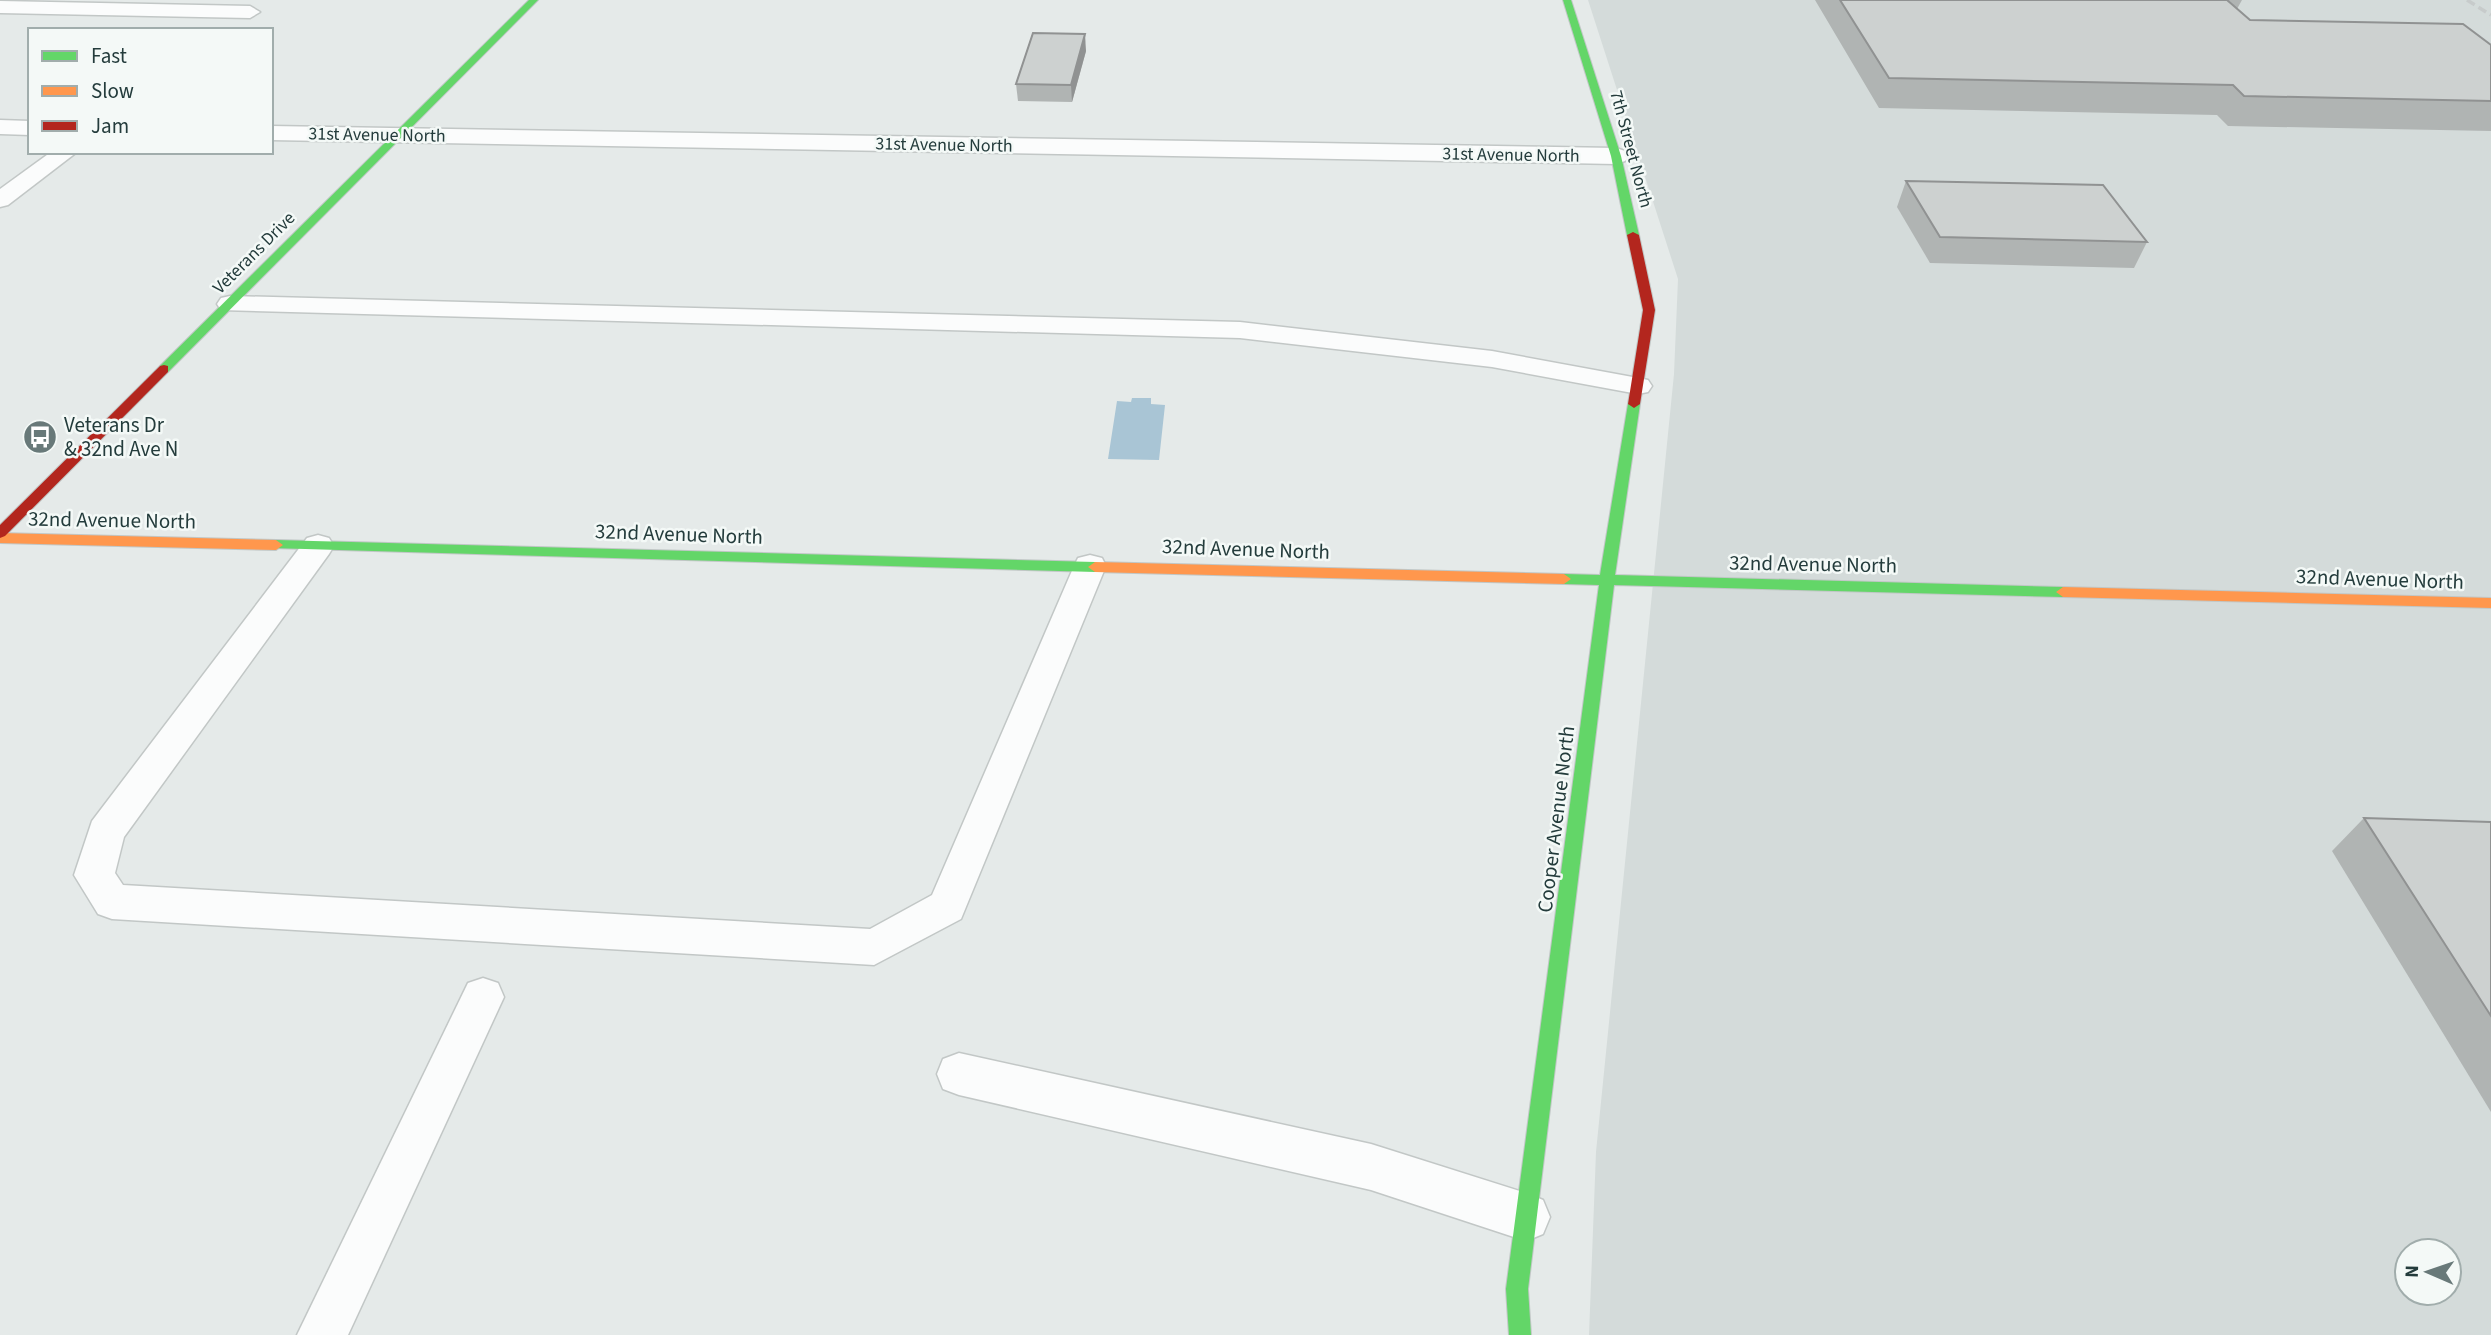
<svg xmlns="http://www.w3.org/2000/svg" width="2491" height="1335" font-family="'Source Sans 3',sans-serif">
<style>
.built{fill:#d4dbda;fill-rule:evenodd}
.water{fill:#a9c5d5}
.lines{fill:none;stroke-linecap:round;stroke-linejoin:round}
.lane-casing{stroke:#c2c7c6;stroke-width:3}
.street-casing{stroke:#c2c7c6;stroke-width:3}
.fast-casing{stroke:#c1c7c6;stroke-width:2}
.slow-casing{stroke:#c1c7c6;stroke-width:2}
.jam-casing{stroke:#c1c7c6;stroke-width:2}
.lane{fill:#fbfcfc;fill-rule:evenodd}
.street{fill:#fbfcfc;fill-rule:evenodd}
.fast{fill:#63d668;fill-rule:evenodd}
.slow{fill:#ff974d;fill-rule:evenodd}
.jam{fill:#b3261e;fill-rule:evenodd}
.rail{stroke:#c7cbcb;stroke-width:3.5;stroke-dasharray:9 4.5;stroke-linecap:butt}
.wall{fill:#b0b4b3}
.shaded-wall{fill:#909292}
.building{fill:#cdd1d0;stroke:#909292;stroke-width:2}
.labels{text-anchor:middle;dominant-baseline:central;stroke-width:5;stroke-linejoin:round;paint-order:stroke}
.far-street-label{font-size:18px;fill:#243c3c;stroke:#f4f9f7}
.poi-label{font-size:21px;fill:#243c3c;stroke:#f4f9f7;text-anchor:start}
.street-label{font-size:21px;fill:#243c3c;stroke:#f4f9f7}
</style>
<rect width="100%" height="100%" fill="#e5eae9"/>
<path class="built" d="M1588,0h903v1335h-902l7,-183 78,-778 4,-95zM2407,1251h42v42h-42z"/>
<polygon class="water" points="1132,398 1151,398 1151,404 1165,405 1159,460 1108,459 1117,401 1131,402"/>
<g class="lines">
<g class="lane-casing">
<g id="lane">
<polygon points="0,1 250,6 260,12 250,18 0,13"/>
<polygon points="51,152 77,152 8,205 0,207 0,189"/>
<polygon points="230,296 1240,322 1492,351 1638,378 1648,380 1652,386 1648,392 1638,394 1492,367 1240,338 221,310 217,304 221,298"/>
<polygon points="318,535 329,538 334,546 329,554 124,837 115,873 123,885 870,929 932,895 1074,566 1078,558 1090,555 1102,558 1106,566 961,919 874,965 112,919 98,914 74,875 92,821 307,538"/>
<polygon points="483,978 498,983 504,997 348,1335 297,1335 468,983"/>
<polygon points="959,1053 1371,1144 1526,1193 1543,1200 1550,1217 1543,1234 1526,1241 1371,1190 959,1095 943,1089 937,1074 943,1059"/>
</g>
</g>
<g class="street-casing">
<g id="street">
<polygon points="0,120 30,121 30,135 0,134"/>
<polygon points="271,126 1616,148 1625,151 1629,156 1625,161 1616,164 271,140"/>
</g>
</g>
<g class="fast-casing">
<g id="fast">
<polygon points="529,0 538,0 168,372 160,372 160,366"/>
<polygon points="1563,0 1571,0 1621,156 1639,235 1637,237 1627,235 1611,156"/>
<polygon points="1634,400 1640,404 1615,575 2063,587 2070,592 2063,597 1614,585 1528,1289 1531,1335 1509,1335 1506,1289 1599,585 1564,584 1557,579 1564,574 1600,575 1628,404"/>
<polygon points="276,540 1095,562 1102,567 1095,572 271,548 269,545 271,542"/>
</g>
</g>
<g class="slow-casing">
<g id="slow">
<polygon points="0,533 276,540 283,545 276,550 0,543"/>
<polygon points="1095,562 1564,574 1571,579 1564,584 1095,572 1088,567"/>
<polygon points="2063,587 2491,598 2491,608 2063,597 2056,592"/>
</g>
</g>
<g class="jam-casing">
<g id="jam">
<polygon points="1633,232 1639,235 1655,310 1640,404 1634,408 1628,404 1643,310 1627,235"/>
<polygon points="164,365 168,366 168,372 5,536 0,538 0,525 160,366"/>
</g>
</g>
<use href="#lane" class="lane"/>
<use href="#street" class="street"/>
<use href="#fast" class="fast"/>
<use href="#slow" class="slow"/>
<use href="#jam" class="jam"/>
<polyline class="rail" points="2467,0 2491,15"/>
</g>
<g class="wall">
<polygon points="1815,0 2242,0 2237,9 2250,20 2491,45 2491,131 2228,126 2217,115 1879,108"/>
<polygon points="1086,51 1072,102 1018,101 1016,84"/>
<polygon points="1906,181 2147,242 2134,268 1930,263 1897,207"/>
<polygon points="2364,818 2491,822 2491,1112 2332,851"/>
</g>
<polygon class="shaded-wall" points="1085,34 1086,51 1072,102 1071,85"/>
<g class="building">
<polygon points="1840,0 2227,0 2250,20 2463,24 2491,45 2491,101 2244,96 2233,85 1889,78"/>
<polygon points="1033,33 1085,34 1071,85 1016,84"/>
<polygon points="1906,181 2103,185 2147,242 1940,237"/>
<polygon points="2364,818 2491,822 2491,1016"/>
</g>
<defs>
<g id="bus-disc" transform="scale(1.75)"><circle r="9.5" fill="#687979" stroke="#f4f9f7"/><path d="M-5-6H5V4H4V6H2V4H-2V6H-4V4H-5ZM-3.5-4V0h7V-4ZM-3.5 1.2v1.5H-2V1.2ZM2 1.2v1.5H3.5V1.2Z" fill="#fff"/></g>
</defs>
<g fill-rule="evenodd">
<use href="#bus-disc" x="40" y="437"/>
</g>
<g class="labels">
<g class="far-street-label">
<text transform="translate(377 135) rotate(1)">31st Avenue North</text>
<text transform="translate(944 145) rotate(1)">31st Avenue North</text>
<text transform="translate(1631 149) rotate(75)">7th Street North</text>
<text transform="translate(1511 155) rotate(1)">31st Avenue North</text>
<text transform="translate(254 253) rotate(-45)">Veterans Drive</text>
</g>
<g class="poi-label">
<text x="64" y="425">Veterans Dr<tspan x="64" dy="24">&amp; 32nd Ave N</tspan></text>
</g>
<g class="street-label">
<text transform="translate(112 520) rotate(1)">32nd Avenue North</text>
<text transform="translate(679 534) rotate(2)">32nd Avenue North</text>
<text transform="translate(1246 549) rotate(2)">32nd Avenue North</text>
<text transform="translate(1813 564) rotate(1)">32nd Avenue North</text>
<text transform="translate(2380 579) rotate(2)">32nd Avenue North</text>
<text transform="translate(1556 819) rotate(-83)">Cooper Avenue North</text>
</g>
</g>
<rect x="28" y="28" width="245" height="126" fill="#f4f9f7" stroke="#a1adac" stroke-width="2"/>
<rect x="42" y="51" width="35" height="10" fill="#63d668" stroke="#a1adac" stroke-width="2"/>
<text x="91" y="63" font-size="21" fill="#243c3c">Fast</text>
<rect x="42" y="86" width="35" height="10" fill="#ff974d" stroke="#a1adac" stroke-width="2"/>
<text x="91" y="98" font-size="21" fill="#243c3c">Slow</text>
<rect x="42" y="121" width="35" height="10" fill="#b3261e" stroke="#a1adac" stroke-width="2"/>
<text x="91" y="133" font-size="21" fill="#243c3c">Jam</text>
<g transform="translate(2428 1272) rotate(272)"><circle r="33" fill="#f4f9f7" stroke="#a1adac" stroke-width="2"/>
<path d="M0-5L12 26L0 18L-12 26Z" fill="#687979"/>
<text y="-10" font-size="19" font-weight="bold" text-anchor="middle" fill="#243c3c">N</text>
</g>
</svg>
